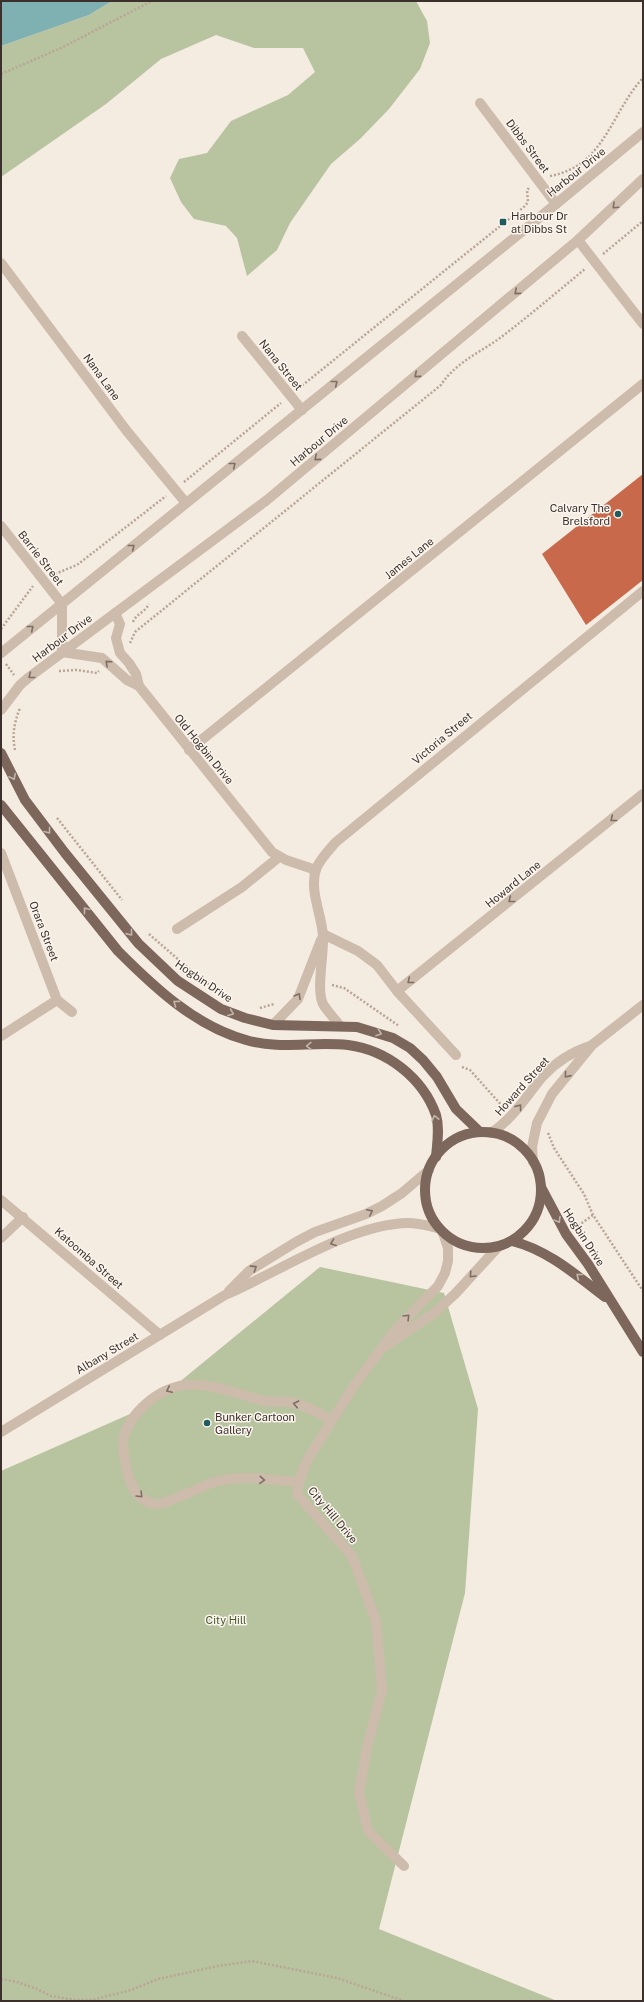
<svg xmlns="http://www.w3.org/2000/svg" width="644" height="2002" font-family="'Public Sans',sans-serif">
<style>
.green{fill:#b8c4a0}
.water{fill:#7fb0b2}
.building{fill:#c8694b}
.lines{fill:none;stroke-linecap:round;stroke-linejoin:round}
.path{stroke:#b9a596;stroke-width:2.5;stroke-dasharray:2 2;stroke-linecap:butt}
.minor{stroke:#cdbbac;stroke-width:10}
.major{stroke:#7d675c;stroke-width:10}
.oneway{stroke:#7d6f65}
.oneway2{stroke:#c2b5ac}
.poi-dot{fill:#1f5a5e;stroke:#fbf5ee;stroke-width:1.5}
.labels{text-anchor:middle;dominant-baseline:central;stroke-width:3;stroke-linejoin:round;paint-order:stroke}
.street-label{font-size:11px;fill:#3b302b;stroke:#fbf5ee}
.poi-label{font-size:11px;fill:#3b302b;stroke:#fbf5ee;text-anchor:start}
.park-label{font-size:11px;fill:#4a5a2e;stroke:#fbf5ee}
</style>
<rect width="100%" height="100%" fill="#f4ebe1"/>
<g class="green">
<polygon points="112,1 416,1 427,21 430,43 420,69 389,109 360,139 331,164 290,223 277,250 247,276 237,238 226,226 194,219 181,202 170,178 179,159 207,153 231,121 288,95 315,72 303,48 254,48 216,35 161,59 106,104 1,177 1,46 89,15"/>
<polygon points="320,1267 444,1293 478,1409 465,1593 379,1929 557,2001 1,2001 1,1471 139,1410 172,1388"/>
</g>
<polygon class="water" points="1,1 112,1 89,15 1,46"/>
<polygon class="building" points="643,474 643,580 586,625 542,554"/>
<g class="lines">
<g class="path">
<polyline points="1,74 61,48 152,1"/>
<path d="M550,176c55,-10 61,-64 93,-98"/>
<polyline points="603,254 643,221"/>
<polyline points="299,388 525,206 528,202 527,190 529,188"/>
<polyline points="184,482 281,403"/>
<polyline points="55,574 77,565 166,496"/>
<path d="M133,622c3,-8 12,-10 16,-18"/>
<polyline points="1,629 33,586"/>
<path d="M130,643l5,-11 306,-247c14,-22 38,-32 59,-47 29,-22 57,-46 85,-69"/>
<polyline points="6,664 14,675"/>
<polyline points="59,671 77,670 97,673 99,671"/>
<path d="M15,750c-3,-15 -1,-27 5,-42"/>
<polyline points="57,818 122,900"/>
<polyline points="149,934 195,974 211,986"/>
<polyline points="332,985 344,988 399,1026"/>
<polyline points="260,1008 274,1004"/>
<polyline points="462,1067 470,1070 503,1107"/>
<polyline points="548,1133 554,1148 584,1194 593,1215 643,1291"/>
<polyline points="575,1228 593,1215"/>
<polyline points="1,1979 17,1982 37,1989 51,1996 75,2000 92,2000 131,1990 158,1979 218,1966 252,1961 337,1978 404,2001"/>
</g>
<g class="minor">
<polyline points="480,103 556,204"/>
<polyline points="578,240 643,324"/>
<polyline points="1,263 126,430 186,503"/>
<polyline points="242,336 302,410"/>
<polyline points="1,526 62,604 62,652"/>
<polyline points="115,613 120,624 116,638 120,653 129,663 136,674 139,686 272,852 286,860 316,870"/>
<polyline points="62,652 102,658 127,680 139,686"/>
<polyline points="1,653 556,204 643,132"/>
<polyline points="1,710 20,685 28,678 267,500 578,240 643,179"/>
<polyline points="189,750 643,384"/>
<polyline points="1,853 57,1000 72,1012"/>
<polyline points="177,929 242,887 279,857"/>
<polyline points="323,934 358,951 377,965 397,991 456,1055"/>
<polyline points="397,991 643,794"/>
<polyline points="273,1025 298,999 321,940"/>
<path d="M340,1026c-5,-7 -13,-15 -17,-22 -7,-14 1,-50 0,-68 -1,-21 -14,-45 -7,-67 4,-10 13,-19 20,-27l307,-251"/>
<polyline points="1,1036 57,1000"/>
<path d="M491,1133c23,-15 35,-37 52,-57 13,-14 29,-24 47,-30"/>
<polyline points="533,1162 532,1147 537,1123 552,1094 592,1045 643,1005"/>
<polyline points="1,1200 160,1335"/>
<polyline points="1,1238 23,1217"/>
<polyline points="229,1291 249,1271 296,1242 315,1232 366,1214 382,1206 402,1193 429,1170"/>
<polyline points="387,1345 434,1313 455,1294 499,1246"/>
<path d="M1,1432l224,-137c54,-23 125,-71 183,-72 11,0 21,3 30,5"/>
<path d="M299,1482c-27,-2 -57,-8 -84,0 -13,4 -50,23 -59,22 -24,-2 -29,-31 -32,-49 0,-5 -2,-11 -1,-15 6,-27 35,-52 63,-55 28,-2 53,10 79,16 8,1 17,0 25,1 15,3 28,10 41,18"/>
<polyline points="404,1866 368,1831 359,1792 367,1747 382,1690 376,1621 352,1556 297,1494 299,1482 306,1462 353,1387 395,1330 438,1286 445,1273 448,1261 448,1248 443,1233"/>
</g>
<g class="major">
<polyline points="1,753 25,800 65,853 138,943 178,981 221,1009 245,1018 273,1025 357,1027 393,1038 410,1048 423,1060 437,1077 456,1109 480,1132"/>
<path d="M1,805l117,146c36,36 77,75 128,89 34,10 67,1 102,5 39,5 75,33 88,70 4,13 1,29 0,42"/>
<circle cx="483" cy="1190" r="58"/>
<polyline points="541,1187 566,1234 588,1264 643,1352"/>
<path d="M512,1241c36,9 64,34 93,56"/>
</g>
</g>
<defs><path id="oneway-chevron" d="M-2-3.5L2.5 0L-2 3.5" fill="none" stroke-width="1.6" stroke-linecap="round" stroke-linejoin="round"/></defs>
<g class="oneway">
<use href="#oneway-chevron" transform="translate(615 206) rotate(137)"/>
<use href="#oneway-chevron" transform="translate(517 292) rotate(140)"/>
<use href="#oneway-chevron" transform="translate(417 375) rotate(140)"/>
<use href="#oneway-chevron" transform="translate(335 383) rotate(-39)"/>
<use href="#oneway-chevron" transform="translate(317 458) rotate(140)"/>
<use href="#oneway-chevron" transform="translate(233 465) rotate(-39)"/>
<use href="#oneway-chevron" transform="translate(132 547) rotate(-39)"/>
<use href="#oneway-chevron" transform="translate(31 628) rotate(-39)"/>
<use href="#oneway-chevron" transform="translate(108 663) rotate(-138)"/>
<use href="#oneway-chevron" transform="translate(31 676) rotate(142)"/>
<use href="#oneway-chevron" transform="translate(613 819) rotate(141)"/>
<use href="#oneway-chevron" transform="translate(511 900) rotate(141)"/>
<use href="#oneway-chevron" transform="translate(410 981) rotate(141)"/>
<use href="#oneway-chevron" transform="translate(298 996) rotate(-59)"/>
<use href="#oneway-chevron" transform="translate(567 1075) rotate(129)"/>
<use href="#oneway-chevron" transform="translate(519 1107) rotate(-53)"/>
<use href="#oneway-chevron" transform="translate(370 1212) rotate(-26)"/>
<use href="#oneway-chevron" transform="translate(333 1243) rotate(160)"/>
<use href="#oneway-chevron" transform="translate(254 1268) rotate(-33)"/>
<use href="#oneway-chevron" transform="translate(472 1275) rotate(133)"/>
<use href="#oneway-chevron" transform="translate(407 1317) rotate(-45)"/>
<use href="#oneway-chevron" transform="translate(169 1390) rotate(155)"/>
<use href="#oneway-chevron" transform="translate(296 1404) rotate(-168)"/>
<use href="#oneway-chevron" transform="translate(262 1480) rotate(4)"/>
<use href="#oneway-chevron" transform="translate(140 1495) rotate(46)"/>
</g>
<g class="oneway2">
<use href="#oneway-chevron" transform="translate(13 777) rotate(63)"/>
<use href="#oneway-chevron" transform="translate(48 831) rotate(52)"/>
<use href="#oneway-chevron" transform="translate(86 910) rotate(-128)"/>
<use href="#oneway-chevron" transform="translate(130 933) rotate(51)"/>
<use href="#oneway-chevron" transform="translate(176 1003) rotate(-144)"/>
<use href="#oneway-chevron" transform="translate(231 1013) rotate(22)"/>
<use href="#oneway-chevron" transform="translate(379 1033) rotate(19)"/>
<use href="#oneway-chevron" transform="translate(309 1046) rotate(178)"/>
<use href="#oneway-chevron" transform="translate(435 1118) rotate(-102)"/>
<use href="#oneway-chevron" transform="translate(558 1220) rotate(60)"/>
<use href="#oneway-chevron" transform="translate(579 1276) rotate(-142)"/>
</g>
<g class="poi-dot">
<rect x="499" y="218" width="8" height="8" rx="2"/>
<circle cx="618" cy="514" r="4"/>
<circle cx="207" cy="1423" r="4"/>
</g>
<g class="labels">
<g class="street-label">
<text transform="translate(528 146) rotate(53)">Dibbs Street</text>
<text transform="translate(576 172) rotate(-39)">Harbour Drive</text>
<text transform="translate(281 365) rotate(51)">Nana Street</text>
<text transform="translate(102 377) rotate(54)">Nana Lane</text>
<text transform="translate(319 441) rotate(-40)">Harbour Drive</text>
<text transform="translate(41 558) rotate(52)">Barrie Street</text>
<text transform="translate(409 558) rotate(-39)">James Lane</text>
<text transform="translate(62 638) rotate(-37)">Harbour Drive</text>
<text transform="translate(442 738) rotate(-40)">Victoria Street</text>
<text transform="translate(204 749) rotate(51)">Old Hogbin Drive</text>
<text transform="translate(513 884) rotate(-39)">Howard Lane</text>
<text transform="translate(44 931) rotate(69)">Orara Street</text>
<text transform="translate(204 981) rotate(34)">Hogbin Drive</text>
<text transform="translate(522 1086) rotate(-48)">Howard Street</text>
<text transform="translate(584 1237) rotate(57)">Hogbin Drive</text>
<text transform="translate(89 1258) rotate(41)">Katoomba Street</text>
<text transform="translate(107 1353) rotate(-31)">Albany Street</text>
<text transform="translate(333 1515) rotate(50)">City Hill Drive</text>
</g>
<g class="poi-label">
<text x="511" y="216">Harbour Dr<tspan x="511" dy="13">at Dibbs St</tspan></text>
<text x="610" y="508" text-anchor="end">Calvary The<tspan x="610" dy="13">Brelsford</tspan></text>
<text x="215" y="1417">Bunker Cartoon<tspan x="215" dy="13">Gallery</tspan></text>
</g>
<g class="park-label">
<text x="226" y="1620">City Hill</text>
</g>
</g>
<rect width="644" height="2002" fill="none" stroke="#3b302b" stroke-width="4"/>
</svg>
